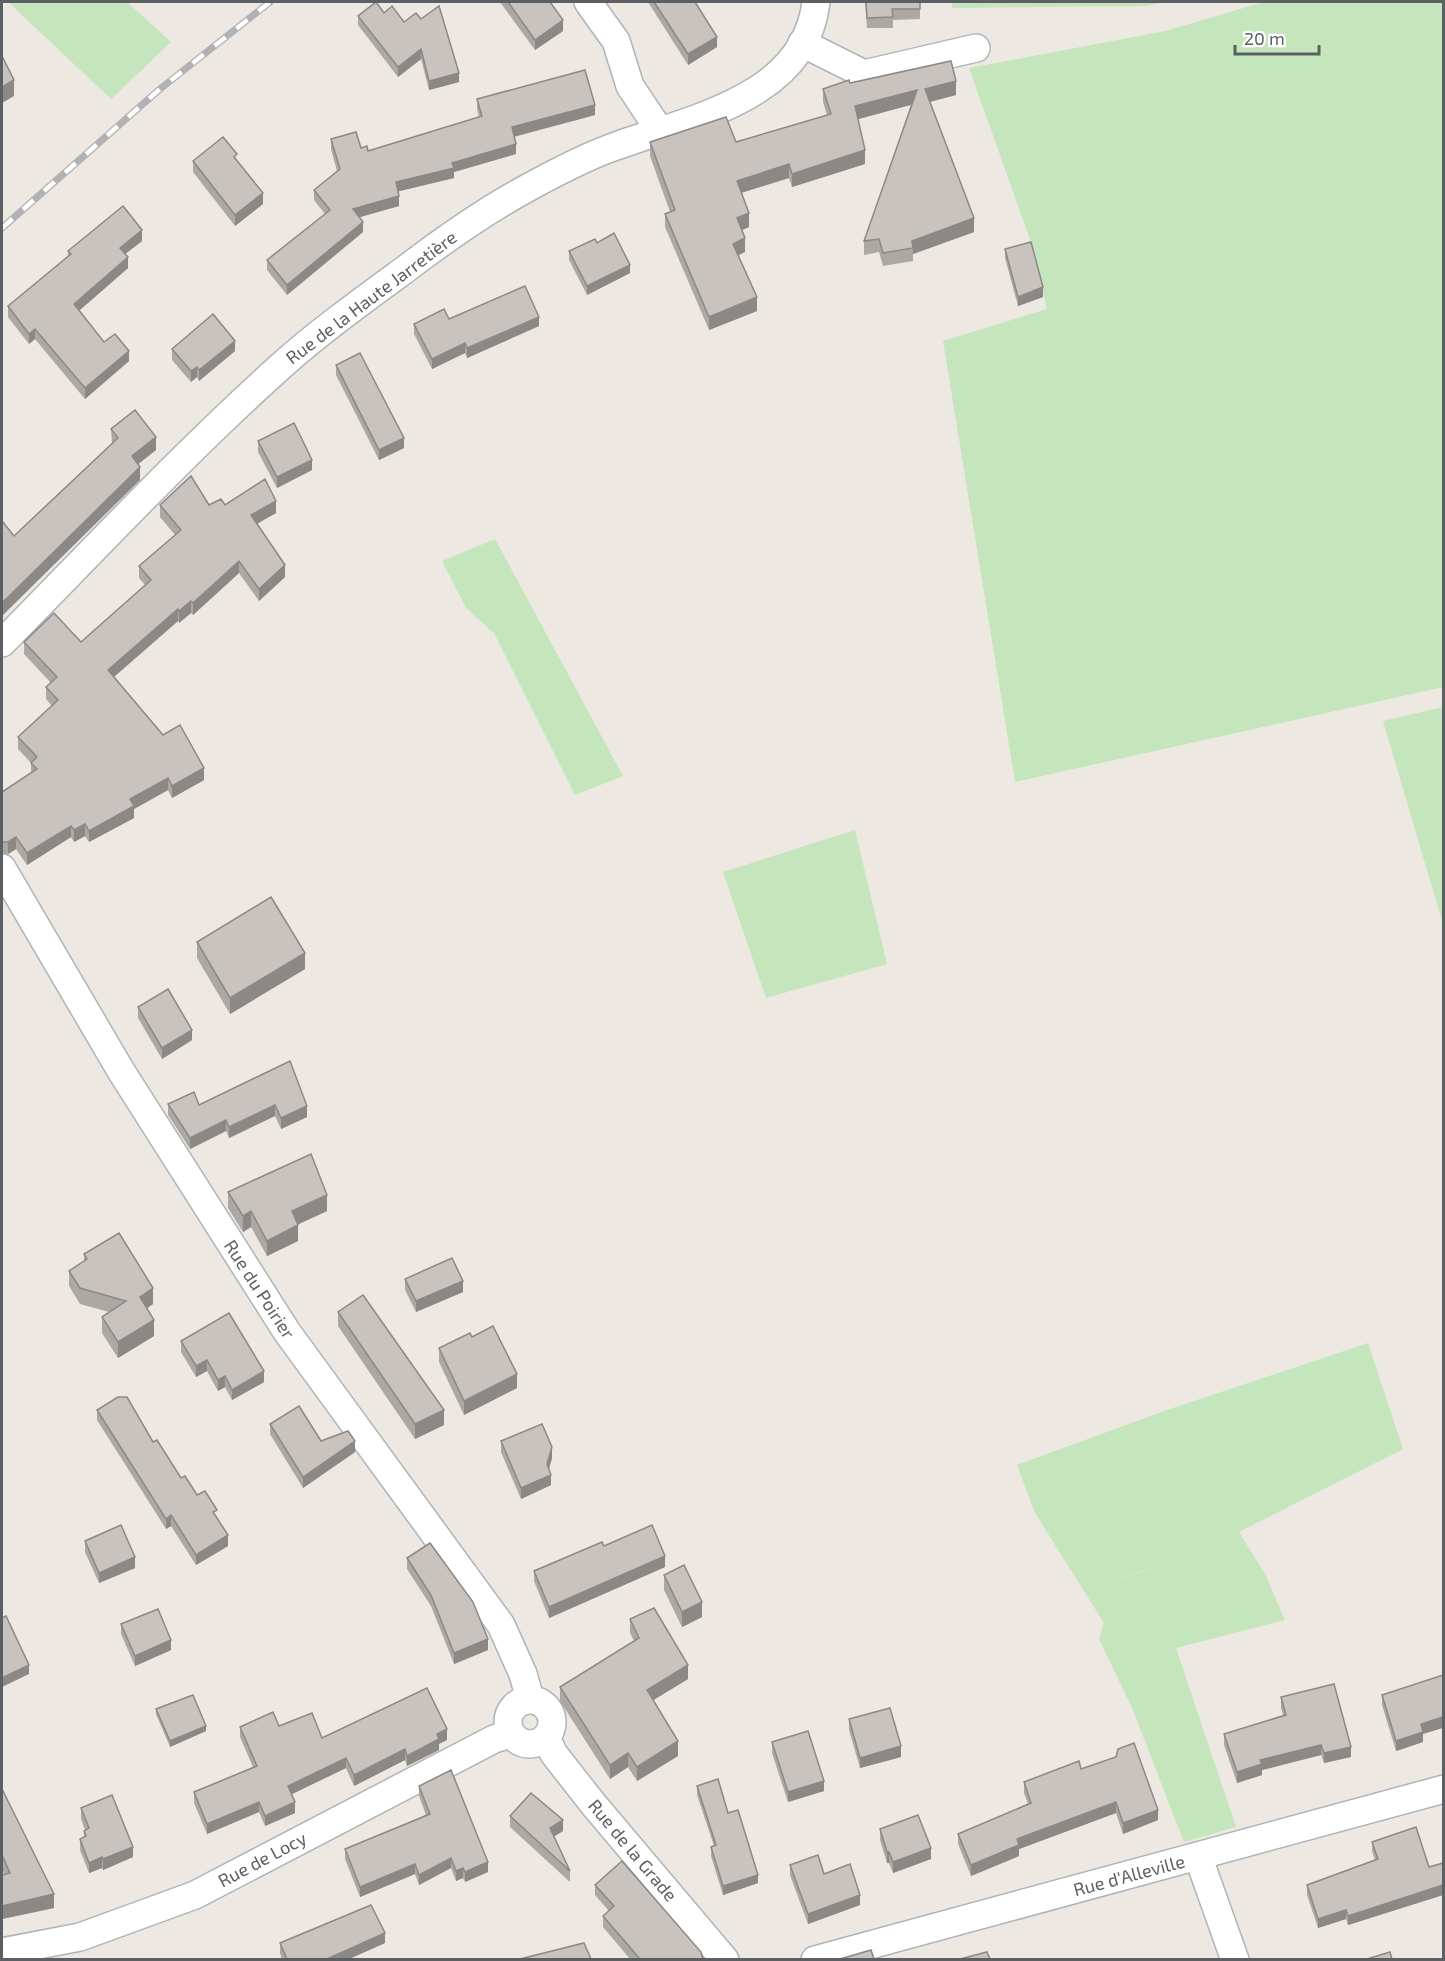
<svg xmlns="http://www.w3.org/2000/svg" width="1445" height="1961" font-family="'Exo 2',sans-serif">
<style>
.green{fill:#c5e6bd;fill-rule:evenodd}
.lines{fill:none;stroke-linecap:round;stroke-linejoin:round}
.minor-casing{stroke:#afb4b8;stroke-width:30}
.minor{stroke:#fff;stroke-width:27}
.rail-casing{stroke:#b1b2b3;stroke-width:7}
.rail{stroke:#fff;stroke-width:4.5;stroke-dasharray:14;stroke-linecap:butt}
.wall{fill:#aca8a4}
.shaded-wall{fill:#8c8886}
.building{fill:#c8c3bf;stroke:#8c8886;stroke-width:1.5}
.labels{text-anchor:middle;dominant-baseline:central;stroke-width:5;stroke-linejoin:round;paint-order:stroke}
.street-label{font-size:18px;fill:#5a6063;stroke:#fff}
</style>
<rect width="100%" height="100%" fill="#ede8e1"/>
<g class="green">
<polygon points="8,2 127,2 171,42 111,99"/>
<polygon points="952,2 1166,2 1146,6 952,8"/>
<polygon points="1264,2 1443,2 1443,687 1015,782 943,341 1047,309 1033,248 969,68 1165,31"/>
<polygon points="495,539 623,776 575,795 494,633 466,608 442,561"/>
<polygon points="1443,707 1444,707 1443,924 1383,721"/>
<polygon points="855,830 887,964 766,998 723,872"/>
<path d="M1368,1343l35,106 -164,83 26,42 20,46 -109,28 60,179 -52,15 -52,-134 -33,-69 5,-16 -69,-110 -18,-48 147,-54zM1203,1546l-82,34 1,-1z"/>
</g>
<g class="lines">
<g class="minor-casing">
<g id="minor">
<polyline points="588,2 616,41 630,86 660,131"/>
<polyline points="802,43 864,74 976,48"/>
<path d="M2,643c92,-93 182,-190 279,-277 38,-34 81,-65 122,-95 38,-29 77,-57 119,-80 27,-15 57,-31 86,-42 75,-29 197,-48 208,-147"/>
<polyline points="2,868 121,1071 287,1332 501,1625 523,1674 530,1699"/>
<circle cx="530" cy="1722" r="22"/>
<polyline points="546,1738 554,1754 594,1805 725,1960"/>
<polyline points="1198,1856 1235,1960"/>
<polyline points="2,1952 80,1937 195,1895 494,1739 511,1734"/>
<polyline points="815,1960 1444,1789"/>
</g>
</g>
<use href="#minor" class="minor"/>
<g class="rail-casing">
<polyline id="rail" points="2,228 160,89 270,2"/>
</g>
<use href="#rail" class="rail"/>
</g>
<g class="wall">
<polygon points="500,2 550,2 563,31 535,50"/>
<polygon points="648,2 695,2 717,47 688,65"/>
<polygon points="865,2 920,2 920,19 893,20 893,28 867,28"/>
<polygon points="384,13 404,22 459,82 429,90 421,59 398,77 358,25 358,16"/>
<polygon points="850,83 956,95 930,102 974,232 913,254 913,261 883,266 879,252 864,255 864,241 911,105 858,119 865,164 792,187 789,178 741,193 749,227 742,230 745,252 738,255 757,311 709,330 665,227 665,214 670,212 650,156 650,142 736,142 827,115 823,102 823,89"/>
<polygon points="477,99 595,115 514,137 516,154 454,172 454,178 398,191 399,206 360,217 363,232 287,295 267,270 267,260 325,214 314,200 314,190 337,171 331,149 331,139 368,151 479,117 477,109"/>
<polygon points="193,161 237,161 263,204 235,226 193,172"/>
<polygon points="142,241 125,254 128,268 79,311 104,342 129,361 85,399 35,339 29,344 8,317 8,306 68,257 68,251"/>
<polygon points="597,243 630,273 587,295 569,260 569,251"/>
<polygon points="1005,249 1043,297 1018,306 1005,258"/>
<polygon points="449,319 539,326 467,358 465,353 432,369 414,334 414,324"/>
<polygon points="172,349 235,351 199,381 197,377 191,382 172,360"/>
<polygon points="336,365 404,448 379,460 336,375"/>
<polygon points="111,429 156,450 138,464 140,480 14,536 112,443"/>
<polygon points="258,441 312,470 277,488 258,452"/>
<polygon points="160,505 225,505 276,513 257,524 285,577 259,601 239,573 193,615 191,613 179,623 178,621 114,677 163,735 204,780 172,798 168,790 134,809 134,818 89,842 85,836 74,842 71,837 27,865 16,849 8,854 2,854 2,792 31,773 31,763 18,749 18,737 52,706 46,699 46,687 51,683 24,654 24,642 81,642 145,585 139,578 139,566 175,535 160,517"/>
<polygon points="197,942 305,969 230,1014 197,958"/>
<polygon points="138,1007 192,1040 162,1059 138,1018"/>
<polygon points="290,1061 307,1117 281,1129 275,1116 229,1138 226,1131 190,1149 168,1115 168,1104 199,1105"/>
<polygon points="228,1192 327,1211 297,1225 298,1241 267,1256 251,1227 243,1232 228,1208"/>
<polygon points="84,1254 153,1304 147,1308 154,1336 118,1358 102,1333 102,1317 109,1312 80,1304 69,1286 69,1271 84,1261"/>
<polygon points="405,1279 463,1292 416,1312 405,1290"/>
<polygon points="338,1312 444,1425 415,1439 338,1326"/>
<polygon points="472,1337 517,1388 464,1415 439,1362 439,1348"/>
<polygon points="181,1341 264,1382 232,1400 225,1387 218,1391 207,1371 196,1377 181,1352"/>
<polygon points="97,1410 153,1442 181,1478 217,1517 228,1546 196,1565 171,1526 166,1529 97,1420"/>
<polygon points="270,1424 321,1441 355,1452 303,1488 270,1434"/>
<polygon points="501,1441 552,1458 549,1469 551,1485 521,1499 501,1452"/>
<polygon points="85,1541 135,1568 99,1583 85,1552"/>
<polygon points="604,1546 665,1567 549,1618 534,1581 534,1571"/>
<polygon points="407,1558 488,1650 454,1664 431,1606 407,1569"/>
<polygon points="664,1575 702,1617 682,1627 664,1590"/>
<polygon points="630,1619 688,1679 653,1700 678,1756 637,1781 628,1767 610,1779 560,1701 560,1687 634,1641 630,1633"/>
<polygon points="121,1624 171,1650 135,1666 121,1634"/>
<polygon points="1382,1695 1423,1734 1423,1742 1396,1751 1382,1705"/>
<polygon points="1281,1697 1351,1757 1324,1763 1321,1755 1262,1770 1262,1775 1237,1783 1224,1745 1224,1734 1283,1715 1281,1708"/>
<polygon points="156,1709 206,1731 170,1747 156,1714"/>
<polygon points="849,1719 901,1757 860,1768 849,1730"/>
<polygon points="279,1726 322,1738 447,1740 439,1744 439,1750 407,1766 405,1760 354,1786 346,1768 292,1794 295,1813 265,1826 259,1812 207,1834 194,1803 194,1792 253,1767 240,1737 240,1727"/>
<polygon points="772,1742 824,1791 788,1802 772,1753"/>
<polygon points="1081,1769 1158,1820 1123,1834 1116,1813 1019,1849 1019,1856 971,1876 958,1844 958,1834 1028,1804 1024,1793 1024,1782"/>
<polygon points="419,1786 488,1872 465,1882 463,1878 456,1881 451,1868 419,1885 415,1874 360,1897 345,1859 345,1849 426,1815 419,1796"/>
<polygon points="697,1786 728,1813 758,1883 723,1895 711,1856 711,1847 714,1846 697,1795"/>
<polygon points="2,1792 54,1908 2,1919 2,1875 4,1874 2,1868"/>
<polygon points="81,1808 133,1857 103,1870 102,1868 89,1873 80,1850 80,1839 84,1837 84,1831 85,1830 81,1819"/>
<polygon points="510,1816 563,1831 554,1836 570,1871 570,1882 510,1827"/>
<polygon points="880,1829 931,1859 893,1873 889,1863 887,1863 880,1840"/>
<polygon points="1372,1842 1429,1867 1443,1863 1443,1895 1348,1925 1346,1919 1318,1928 1307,1895 1307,1885 1375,1860 1372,1851"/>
<polygon points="790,1865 824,1874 860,1905 808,1924 790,1875"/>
<polygon points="595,1885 703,1959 630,1959 603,1927 603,1916 609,1911 595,1895"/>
<polygon points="280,1943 385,1943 349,1959 282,1959 280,1953"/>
</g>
<g class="shaded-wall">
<polygon points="563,20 563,31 535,50 535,40"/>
<polygon points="717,37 717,47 688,65 688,54"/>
<polygon points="421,49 421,59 398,77 398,67"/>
<polygon points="459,73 459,82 429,90 429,81"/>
<polygon points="14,80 14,96 2,103 2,87"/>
<polygon points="956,81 956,95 925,103 925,89"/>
<polygon points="917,90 917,103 855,120 855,106"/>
<polygon points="595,105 595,115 512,137 512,127"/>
<polygon points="516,144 516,154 454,172 454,178 396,192 396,182 452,163"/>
<polygon points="865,150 865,164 792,187 792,174"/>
<polygon points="789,164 789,178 737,194 737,181"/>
<polygon points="263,193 263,204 235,226 235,215"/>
<polygon points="399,196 399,206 353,219 353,209"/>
<polygon points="749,213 749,227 737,232 737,218"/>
<polygon points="974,218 974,232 913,254 912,241"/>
<polygon points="363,222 363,232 287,295 287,285"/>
<polygon points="142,230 142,241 120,258 120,248"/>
<polygon points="745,238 745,252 733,258 733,244"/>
<polygon points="128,257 128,268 74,315 74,304"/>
<polygon points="630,265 630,273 587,295 587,286"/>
<polygon points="1043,287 1043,297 1018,306 1018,297"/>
<polygon points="757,297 757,311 709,330 709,317"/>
<polygon points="539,317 539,326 467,358 467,348"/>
<polygon points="35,329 35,339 29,344 29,334"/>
<polygon points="235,341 235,351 199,381 199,370"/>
<polygon points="465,343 465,353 432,369 432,359"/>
<polygon points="129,351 129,361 85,399 85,388"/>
<polygon points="197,367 197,377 191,382 191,371"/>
<polygon points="156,437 156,450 132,469 132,456"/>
<polygon points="404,438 404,448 379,460 379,450"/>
<polygon points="312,460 312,470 277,488 277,477"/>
<polygon points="140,467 140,480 2,616 2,603"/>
<polygon points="276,501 276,513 251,527 251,515"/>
<polygon points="239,561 239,573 193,615 193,603"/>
<polygon points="285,565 285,577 259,601 259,589"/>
<polygon points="191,601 191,613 179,623 179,611"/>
<polygon points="178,609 178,621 108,682 108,670"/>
<polygon points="204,768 204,780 172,798 172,786"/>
<polygon points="168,778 168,790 134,809 134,818 89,842 89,831 130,799"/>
<polygon points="85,824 85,836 74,842 74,830"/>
<polygon points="71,826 71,837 27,865 27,853"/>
<polygon points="16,837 16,849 8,854 8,842"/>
<polygon points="305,953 305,969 230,1014 230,998"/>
<polygon points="192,1030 192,1040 162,1059 162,1048"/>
<polygon points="275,1105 275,1116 229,1138 229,1127"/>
<polygon points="307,1106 307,1117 281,1129 281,1118"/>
<polygon points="226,1120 226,1131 190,1149 190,1138"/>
<polygon points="327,1195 327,1211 292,1227 292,1211"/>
<polygon points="251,1211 251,1227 243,1232 243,1216"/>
<polygon points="298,1225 298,1241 267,1256 267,1241"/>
<polygon points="463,1281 463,1292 416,1312 416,1301"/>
<polygon points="153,1288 153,1304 140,1313 140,1297"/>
<polygon points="154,1320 154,1336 118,1358 118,1342"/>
<polygon points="207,1360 207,1371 196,1377 196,1366"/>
<polygon points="264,1371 264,1382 232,1400 232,1390"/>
<polygon points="517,1374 517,1388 464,1415 464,1401"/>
<polygon points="225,1376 225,1387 218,1391 218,1380"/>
<polygon points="444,1410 444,1425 415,1439 415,1424"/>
<polygon points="355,1441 355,1452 303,1488 303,1477"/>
<polygon points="552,1447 552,1458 547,1475 547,1464"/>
<polygon points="551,1475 551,1485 521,1499 521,1488"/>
<polygon points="171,1515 171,1526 166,1529 166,1519"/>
<polygon points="228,1535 228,1546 196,1565 196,1555"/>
<polygon points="665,1556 665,1567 549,1618 549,1607"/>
<polygon points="135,1557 135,1568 99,1583 99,1573"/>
<polygon points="702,1602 702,1617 682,1627 682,1612"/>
<polygon points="488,1639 488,1650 454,1664 454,1653"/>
<polygon points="171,1640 171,1650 135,1666 135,1656"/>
<polygon points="29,1665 29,1674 2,1687 2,1678"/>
<polygon points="688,1665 688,1679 647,1704 647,1690"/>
<polygon points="1443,1717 1443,1728 1423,1734 1423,1742 1396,1751 1396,1741 1421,1724"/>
<polygon points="206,1726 206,1731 170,1747 170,1741"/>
<polygon points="447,1729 447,1740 439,1744 439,1750 407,1766 407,1756 437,1734"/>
<polygon points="678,1741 678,1756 637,1781 637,1767"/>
<polygon points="1321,1745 1321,1755 1262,1770 1262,1775 1237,1783 1237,1772 1260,1760"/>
<polygon points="901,1746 901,1757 860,1768 860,1758"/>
<polygon points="1351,1747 1351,1757 1324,1763 1324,1753"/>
<polygon points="405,1749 405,1760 354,1786 354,1775"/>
<polygon points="628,1753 628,1767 610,1779 610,1765"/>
<polygon points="346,1758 346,1768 288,1796 288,1786"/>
<polygon points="824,1781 824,1791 788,1802 788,1792"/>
<polygon points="259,1802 259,1812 207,1834 207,1824"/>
<polygon points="295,1802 295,1813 265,1826 265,1816"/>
<polygon points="1116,1802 1116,1813 1019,1849 1019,1856 971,1876 971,1865 1017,1839"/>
<polygon points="1158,1810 1158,1820 1123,1834 1123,1823"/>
<polygon points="563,1820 563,1831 550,1839 550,1828"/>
<polygon points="133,1847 133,1857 103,1870 103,1859"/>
<polygon points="931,1848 931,1859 893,1873 893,1862"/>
<rect x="887" y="1852" width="2" height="11"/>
<polygon points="102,1857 102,1868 89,1873 89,1863"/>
<polygon points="451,1858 451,1868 419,1885 419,1875"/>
<polygon points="488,1862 488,1872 465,1882 465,1872"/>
<polygon points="415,1864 415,1874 360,1897 360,1887"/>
<polygon points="463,1868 463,1878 456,1881 456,1871"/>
<polygon points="758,1875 758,1883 723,1895 723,1886"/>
<polygon points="1443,1885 1443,1895 1348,1925 1348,1916"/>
<polygon points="54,1894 54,1908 2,1919 2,1906"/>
<polygon points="860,1895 860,1905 808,1924 808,1914"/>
<polygon points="1346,1910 1346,1919 1318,1928 1318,1919"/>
<polygon points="385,1933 385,1943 349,1959 327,1959"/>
</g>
<g class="building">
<polygon points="376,2 384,13 392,6 404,22 416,13 421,19 439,6 459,73 429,81 421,49 398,67 358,16"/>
<polygon points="508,2 550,2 563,20 535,40"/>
<polygon points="654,2 695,2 717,37 688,54"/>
<polygon points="866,2 920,2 920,9 892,9 893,17 867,18"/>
<polygon points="2,56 14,80 2,87"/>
<polygon points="951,61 956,81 925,89 974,218 912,241 913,248 883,253 879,239 864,241 917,90 855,106 865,150 792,174 789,164 737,181 749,213 737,218 745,238 733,244 757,297 709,317 665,214 675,210 650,142 726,117 736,142 831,114 823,89 849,80 850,83"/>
<polygon points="585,70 595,105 512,127 516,144 452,163 454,168 396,182 399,196 353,209 363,222 287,285 267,260 330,210 314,190 340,169 331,139 356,132 361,148 367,146 368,151 482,116 477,99"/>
<polygon points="223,137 237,154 234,157 263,193 235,215 193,161"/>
<polygon points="123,206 142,230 120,248 128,257 74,304 104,342 115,334 129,351 85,388 35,329 29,334 8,306 71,254 68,251"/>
<polygon points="614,233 630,265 587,286 569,251 595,239 597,243"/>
<polygon points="1031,242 1043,287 1018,297 1005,249"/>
<polygon points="525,286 539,317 467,348 465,343 432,359 414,324 444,309 449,319"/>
<polygon points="213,314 235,341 199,370 197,367 191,371 172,349"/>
<polygon points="360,353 404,438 379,450 336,365"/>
<polygon points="135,410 156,437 132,456 140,467 2,603 2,521 14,536 118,438 111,429"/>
<polygon points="294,423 312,460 277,477 258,441"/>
<polygon points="191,476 209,505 221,499 225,505 265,479 276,501 251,515 285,565 259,589 239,561 193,603 191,601 179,611 178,609 108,670 163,735 180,725 204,768 172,786 168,778 130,799 134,806 89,831 85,824 74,830 71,826 27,853 16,837 8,842 2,842 2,792 37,769 31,763 37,757 18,737 58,700 46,687 57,677 24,642 54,613 81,642 151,580 139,566 181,530 160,505"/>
<polygon points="271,897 305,953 230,998 197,942"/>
<polygon points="168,989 192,1030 162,1048 138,1007"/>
<polygon points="290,1061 307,1106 281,1118 275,1105 229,1127 226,1120 190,1138 168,1104 194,1092 199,1105"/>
<polygon points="311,1154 327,1195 292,1211 298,1225 267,1241 251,1211 243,1216 228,1192"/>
<polygon points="119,1233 153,1288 140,1297 154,1320 118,1342 102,1317 126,1301 80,1288 69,1271 87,1259 84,1254"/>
<polygon points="452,1258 463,1281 416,1301 405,1279"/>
<polygon points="363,1295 444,1410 415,1424 338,1312"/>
<polygon points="229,1313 264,1371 232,1390 225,1376 218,1380 207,1360 196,1366 181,1341"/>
<polygon points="493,1326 517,1374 464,1401 439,1348 470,1333 472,1337"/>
<polygon points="118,1397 127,1397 153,1442 157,1440 181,1478 185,1476 197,1495 205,1491 217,1510 213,1512 228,1535 196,1555 171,1515 166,1519 97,1410"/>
<polygon points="299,1406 321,1441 348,1431 355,1441 303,1477 270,1424"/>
<polygon points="542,1424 552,1447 547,1464 551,1475 521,1488 501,1441"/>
<polygon points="121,1525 135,1557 99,1573 85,1541"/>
<polygon points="652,1525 665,1556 549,1607 534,1571 602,1542 604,1546"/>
<polygon points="430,1543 473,1602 488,1639 454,1653 431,1595 407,1558"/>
<polygon points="684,1565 702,1602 682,1612 664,1575"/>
<polygon points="654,1608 688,1665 647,1690 678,1741 637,1767 628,1753 610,1765 560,1687 639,1638 630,1619"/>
<polygon points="158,1609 171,1640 135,1656 121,1624"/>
<polygon points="6,1616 29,1665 2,1678 2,1618"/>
<polygon points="1443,1675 1443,1717 1421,1724 1423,1732 1396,1741 1382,1695"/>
<polygon points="1334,1684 1351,1747 1324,1753 1321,1745 1260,1760 1262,1764 1237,1772 1224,1734 1286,1715 1281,1697"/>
<polygon points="427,1688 447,1729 437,1734 439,1739 407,1756 405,1749 354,1775 346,1758 288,1786 295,1802 265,1816 259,1802 207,1824 194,1792 257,1766 240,1727 273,1712 279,1726 312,1713 322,1738"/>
<polygon points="193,1695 206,1726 170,1741 156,1709"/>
<polygon points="890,1708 901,1746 860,1758 849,1719"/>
<polygon points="808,1731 824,1781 788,1792 772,1742"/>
<polygon points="1134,1743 1158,1810 1123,1823 1116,1802 1017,1839 1019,1845 971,1865 958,1834 1031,1803 1024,1782 1079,1761 1081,1769 1116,1757 1118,1749"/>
<polygon points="451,1770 488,1862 465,1872 463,1868 456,1871 451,1858 419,1875 415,1864 360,1887 345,1849 430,1814 419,1786"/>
<polygon points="718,1779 728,1813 738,1810 758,1875 723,1886 711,1847 716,1845 697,1786"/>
<polygon points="3,1791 54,1894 2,1906 2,1875 10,1873 2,1855 2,1792"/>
<polygon points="531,1793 563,1820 550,1828 570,1871 510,1816"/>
<polygon points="112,1795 133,1847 103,1859 102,1857 89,1863 80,1839 86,1836 84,1831 89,1828 81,1808"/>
<polygon points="918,1815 931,1848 893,1862 889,1852 887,1852 880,1829"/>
<polygon points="1416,1827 1429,1867 1443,1863 1443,1885 1348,1916 1346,1910 1318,1919 1307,1885 1378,1859 1372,1842"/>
<polygon points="818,1855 824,1874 850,1864 860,1895 808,1914 790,1865"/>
<polygon points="622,1861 701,1952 703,1959 640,1959 603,1916 614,1906 595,1885"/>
<polygon points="371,1905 385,1933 327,1959 287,1959 280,1943"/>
<polygon points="584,1943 591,1959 519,1959 520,1959"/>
<polygon points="871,1950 874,1959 840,1959"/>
<polygon points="987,1952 990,1959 960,1959"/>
<polygon points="1390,1952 1392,1959 1367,1959"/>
</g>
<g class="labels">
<g class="street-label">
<text transform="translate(371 297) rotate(-37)">Rue de la Haute Jarretière</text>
<text transform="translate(260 1289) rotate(57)">Rue du Poirier</text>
<text transform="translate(633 1850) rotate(50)">Rue de la Grade</text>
<text transform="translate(262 1859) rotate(-28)">Rue de Locy</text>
<text transform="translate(1129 1875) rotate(-15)">Rue d'Alleville</text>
</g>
</g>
<rect width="1445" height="1961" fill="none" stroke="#5a6063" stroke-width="6"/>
<path d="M1235 45v9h84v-9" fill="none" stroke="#5a6063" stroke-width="3"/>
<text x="1244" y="45" font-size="18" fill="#5a6063" stroke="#ffffff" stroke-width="4.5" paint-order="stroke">20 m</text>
</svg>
